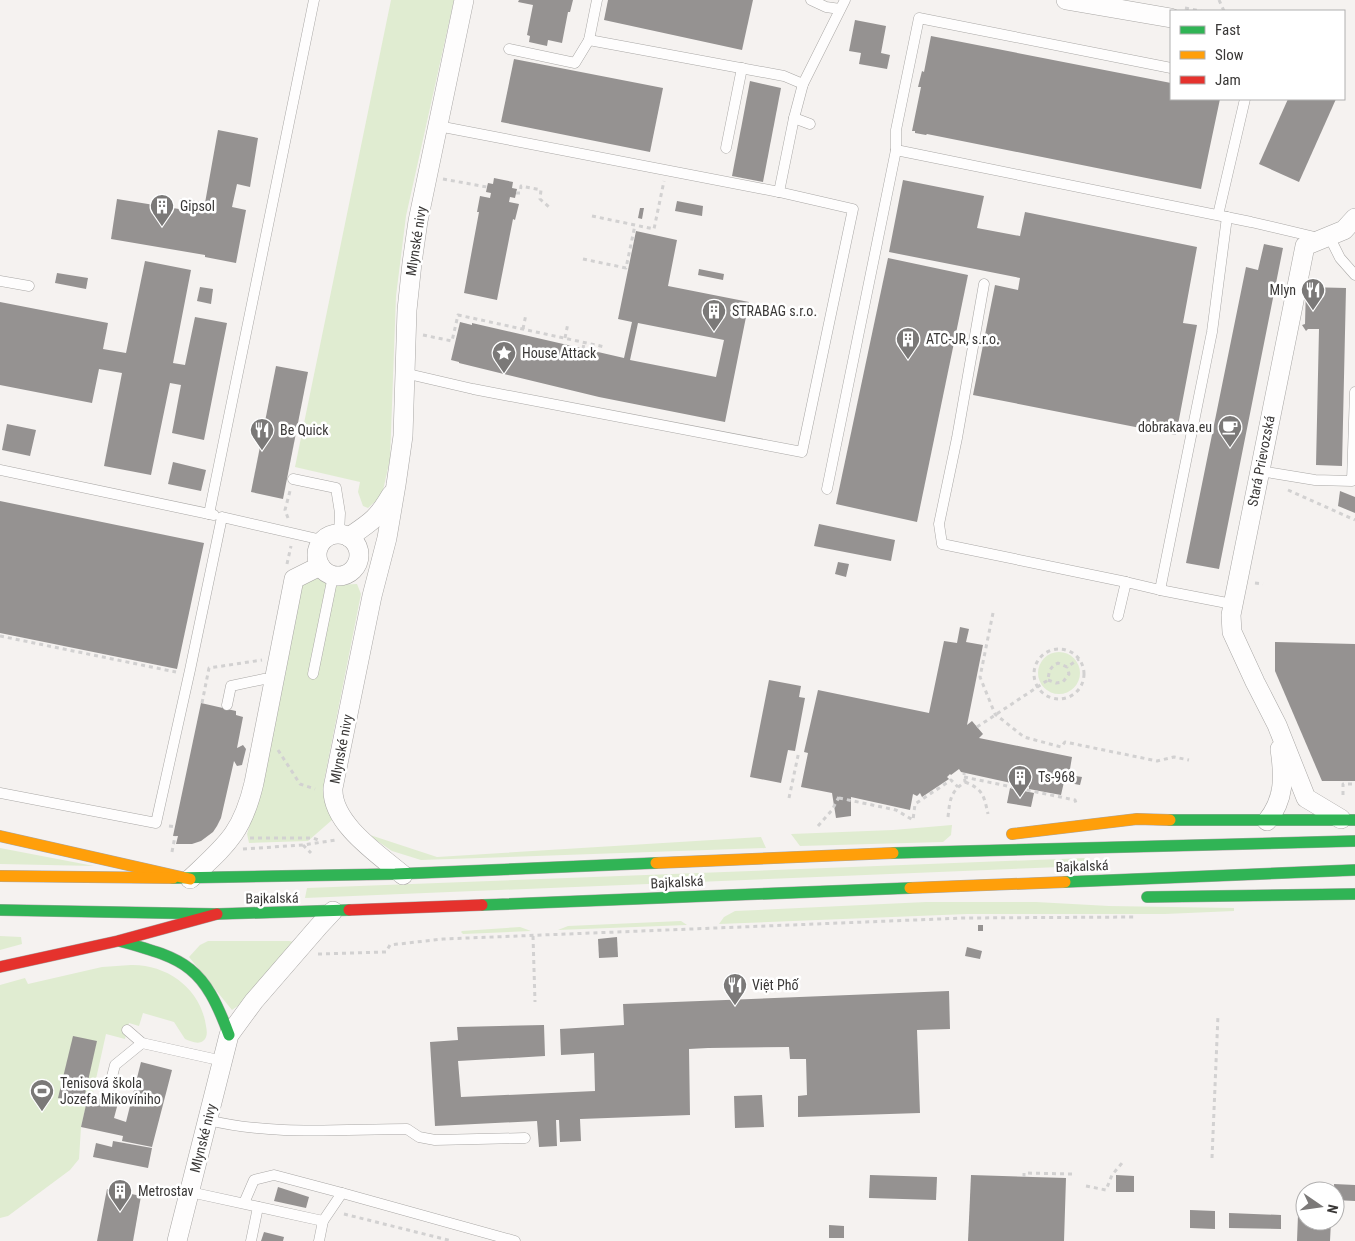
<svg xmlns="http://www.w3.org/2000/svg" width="1355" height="1241" font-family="'Roboto Condensed',sans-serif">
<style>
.green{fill:#e0ecd1}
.building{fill:#959291;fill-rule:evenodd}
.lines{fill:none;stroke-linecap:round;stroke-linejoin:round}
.lane-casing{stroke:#a9a7a5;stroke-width:11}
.street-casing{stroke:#a9a7a5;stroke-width:20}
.fast-casing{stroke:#a9a7a5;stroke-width:12}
.slow-casing{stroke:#a9a7a5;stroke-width:12}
.jam-casing{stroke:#a9a7a5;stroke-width:12}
.path{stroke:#d2d1d1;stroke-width:3;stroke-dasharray:4 4;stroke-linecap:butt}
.lane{stroke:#fefdfd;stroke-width:10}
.street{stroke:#fefdfd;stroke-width:19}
.fast{stroke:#30b455;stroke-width:11}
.slow{stroke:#ff9f0a;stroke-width:11}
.jam{stroke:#e5322d;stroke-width:11}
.labels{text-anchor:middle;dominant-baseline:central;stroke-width:5;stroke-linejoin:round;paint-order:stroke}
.poi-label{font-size:14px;fill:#3a3837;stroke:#fff;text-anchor:start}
.street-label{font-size:14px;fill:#3a3837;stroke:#fff}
</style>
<rect width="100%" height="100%" fill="#f5f2f0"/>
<g class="green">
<polygon points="391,0 454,0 406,216 396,296 390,459 382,495 368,508 363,506 358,492 360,482 295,467"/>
<polygon points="317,578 337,585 357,584 361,594 324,781 325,799 332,820 308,841 249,843 247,834 255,808 301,583"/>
<circle cx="1059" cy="673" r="21"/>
<polygon points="952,825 951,835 943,842 800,846 791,834 893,830"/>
<polygon points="367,834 437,857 761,837 766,848 421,860 392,851"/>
<polygon points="0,848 94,866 0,864"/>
<polygon points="1086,858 1086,866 305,898 307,888"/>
<polygon points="926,902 1036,902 1109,906 1234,908 1234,911 1165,914 967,914 719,924 724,917 735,911"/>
<polygon points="681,921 687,925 558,930 568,926"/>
<polygon points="520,927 531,931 463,934 461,932 462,931"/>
<polygon points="0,936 21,937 22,944 0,950"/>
<polygon points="208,941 289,941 294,942 245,1001 232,1010 189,957 200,945"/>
<path d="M131,965c36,-1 70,24 75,61 1,5 2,11 -3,15 -5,4 -13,0 -18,-2l-11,-17 -31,-9 -4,13 -10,-3 -4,16 -19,-5 -14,63h-4l-7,30 -2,32 -9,11 -62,46 -8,2v-233l25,-7 3,6 74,-17z"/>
</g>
<g class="building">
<polygon points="519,0 573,0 570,12 568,12 562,43 548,40 547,46 529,42 530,36 527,35 533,5 518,2"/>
<polygon points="608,0 753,0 742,50 604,20"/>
<polygon points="855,20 886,26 881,53 890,55 887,69 859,64 861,53 849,51"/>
<polygon points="931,36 1171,83 1171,99 1220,99 1201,189 927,134 926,135 915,133 915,131 912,131 921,87 918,87 922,71 924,72"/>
<polygon points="514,59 663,88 650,152 501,122"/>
<polygon points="750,81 781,88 763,182 732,176"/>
<polygon points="1288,99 1336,99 1299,182 1259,164"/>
<polygon points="218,130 258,138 250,187 237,184 232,207 246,210 236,263 205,257 205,255 111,239 117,199 179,209 181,198 205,203"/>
<polygon points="494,178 513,182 512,188 517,189 515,198 510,197 509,202 519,204 515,220 513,219 497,300 464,293 479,212 477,212 480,196 490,198 491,193 486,192 487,187 488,183 493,184"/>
<polygon points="903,180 984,196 977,228 1020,236 1025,212 1197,247 1183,323 1197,325 1176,435 973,395 995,285 1018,290 1020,278 889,252"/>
<polygon points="677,201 703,206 702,216 675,211"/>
<polygon points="640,208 644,208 642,219 638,218"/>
<path d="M636,231l41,9 -9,46 81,16 -24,120 -126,-25 -140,-34v-1l-8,-2 9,-38 12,3v-2l152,35 8,-36 -14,-3zM638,323l86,17 -8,37 -86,-17z"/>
<polygon points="1264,244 1283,248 1219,569 1186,563 1246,267 1258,270"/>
<polygon points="888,258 968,275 917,522 836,504"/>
<polygon points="145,261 191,270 173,363 185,365 195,317 227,323 204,440 172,433 181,385 170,383 151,475 104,466 122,373 99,369 92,403 0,385 0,302 108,323 103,349 126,353"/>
<polygon points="699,269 724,274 723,280 698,275"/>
<polygon points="57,273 88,278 86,289 55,283"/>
<polygon points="200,287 213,289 211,304 197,301"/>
<polygon points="1306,287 1346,288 1342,466 1316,465 1319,329 1308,329 1306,331 1302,325 1305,324"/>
<polygon points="276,366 308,372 283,499 251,492"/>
<polygon points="7,424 36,430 30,456 2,450"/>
<polygon points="173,462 206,470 201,491 168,484"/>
<polygon points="1340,491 1355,497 1355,513 1338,506"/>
<polygon points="0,501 204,543 177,669 0,633"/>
<polygon points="819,524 895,540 891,561 814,546"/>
<polygon points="838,562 849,564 846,577 835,574"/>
<polygon points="960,627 969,629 966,642 983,645 967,725 972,721 983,734 979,738 1072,757 1069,775 1082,777 1080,785 1064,782 1061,795 1029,789 1029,787 961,772 959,769 951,775 950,774 947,777 949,779 922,797 920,793 917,796 913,794 910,810 851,797 851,816 836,818 832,793 801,787 808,753 804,752 818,690 929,713 944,641 957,643"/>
<polygon points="1275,642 1355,644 1355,781 1322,781 1275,671"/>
<polygon points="769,680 801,686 799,697 805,698 795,751 788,750 781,783 750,777"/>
<polygon points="201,703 236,711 236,715 243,717 237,748 243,745 246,749 242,765 237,766 234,761 221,818 217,826 213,832 201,841 192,844 176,844 178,836 173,836"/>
<polygon points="1010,788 1034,793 1031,807 1007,803"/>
<rect x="978" y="925" width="5" height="6"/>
<polygon points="617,937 618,957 599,958 598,939"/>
<polygon points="967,947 982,951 980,959 965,956"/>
<polygon points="949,991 950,1029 917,1030 920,1113 798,1117 798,1096 807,1095 806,1059 790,1059 789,1047 708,1048 689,1049 690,1115 580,1119 581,1141 560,1142 559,1120 556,1120 557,1146 539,1147 537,1121 435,1126 430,1042 458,1040 457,1027 544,1025 545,1056 458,1061 461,1097 595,1091 594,1053 561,1055 560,1029 624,1025 623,1004"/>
<polygon points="73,1036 97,1041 83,1103 58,1098"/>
<polygon points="141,1062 172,1070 152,1147 122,1141 123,1136 81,1127 88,1096 118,1103 114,1118 126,1122"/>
<polygon points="762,1095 764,1127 735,1128 734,1096"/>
<polygon points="113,1141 152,1148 148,1168 93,1157 96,1143 112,1147"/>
<polygon points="870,1175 937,1177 936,1200 869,1198"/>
<polygon points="971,1175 1066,1178 1064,1241 968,1241"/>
<polygon points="1116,1175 1134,1176 1134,1192 1116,1192"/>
<polygon points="1334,1184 1355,1185 1355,1201 1335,1200"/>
<polygon points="278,1187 309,1197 306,1208 274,1201"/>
<polygon points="107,1189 141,1196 133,1241 97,1241"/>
<polygon points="1190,1210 1215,1211 1215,1229 1190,1228"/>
<polygon points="1229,1213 1281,1215 1281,1229 1229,1228"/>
<polygon points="1298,1215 1305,1215 1305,1221 1331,1221 1330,1241 1297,1241"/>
<polygon points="829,1225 844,1226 844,1238 829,1238"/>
<polygon points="264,1232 284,1237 283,1241 261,1241"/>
</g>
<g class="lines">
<g class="lane-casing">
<g id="lane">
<polyline points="811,0 826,7 840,9"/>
<polyline points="589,40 597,0"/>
<polyline points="509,49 575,63 589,40 784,76 803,84"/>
<polyline points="794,118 810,124"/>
<polyline points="726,148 742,68"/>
<polyline points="896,150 1251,222 1319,238"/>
<polyline points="779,192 794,118 803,84 845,0"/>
<polyline points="1218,215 1245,99"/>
<polyline points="1227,217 1212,332 1160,590 1232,604"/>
<polyline points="1329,236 1340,258 1355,275"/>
<polyline points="0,281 29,286"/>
<polyline points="984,284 957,438 939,524 942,544 1126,582"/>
<polyline points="404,373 473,389 802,452 853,209 779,192 438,126"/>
<polyline points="0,470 214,515"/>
<polyline points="1260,471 1315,480 1352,481 1355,392"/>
<polyline points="293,479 336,488 340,513 339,534"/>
<polyline points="827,489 896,150 896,130 919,18 1171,68"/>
<polyline points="209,514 314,0"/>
<polyline points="1118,616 1126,582 1160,590"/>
<polyline points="313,674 333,576"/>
<polyline points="227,705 231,686 264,679 275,679"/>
<polyline points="0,793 156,823 190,670 222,517 322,540"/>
<polyline points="127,1030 142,1043 223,1061"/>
<polyline points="108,1092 115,1065 142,1043"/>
<path d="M208,1120c64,16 134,9 199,9l12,8 16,3 90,-2"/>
<polyline points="190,1192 323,1221 319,1241"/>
<polyline points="244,1203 254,1180 274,1175 342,1193"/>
<polyline points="323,1221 342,1193 515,1241"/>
<polyline points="251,1241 258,1207"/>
</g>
</g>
<g class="street-casing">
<g id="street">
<polyline points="1066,0 1171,18"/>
<circle cx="338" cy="555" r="21"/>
<path d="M349,537c22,-15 28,-18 42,-42"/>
<polyline points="1341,819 1306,798 1277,725 1255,682 1232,632 1231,615 1305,246 1344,230 1355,218"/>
<path d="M1267,821c18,-22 17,-45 13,-72"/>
<path d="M403,875c-25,-21 -72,-52 -70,-87l39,-192 15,-58 9,-53 7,-49 4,-126 5,-47 6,-42 46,-221"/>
<path d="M190,879c36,-34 52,-45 64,-96l40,-204 26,-13"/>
<polyline points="177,1241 229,1035 254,1001 319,926 333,911"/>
</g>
</g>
<g class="fast-casing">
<g id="fast">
<polyline points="1170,820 1355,820"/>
<polyline points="893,853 1355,841"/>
<polyline points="173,878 395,874 656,863"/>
<polyline points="1065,882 1355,870"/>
<polyline points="1147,897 1355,894"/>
<polyline points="482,905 910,888"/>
<polyline points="0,910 217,914 349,910"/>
<path d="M119,941c68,18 85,26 110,94"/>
</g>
</g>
<g class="slow-casing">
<g id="slow">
<polyline points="1012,834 1137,819 1170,820"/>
<polyline points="0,836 190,879"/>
<polyline points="656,863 893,853"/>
<polyline points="0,876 173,878"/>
<polyline points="910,888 1065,882"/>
</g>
</g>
<g class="jam-casing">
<g id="jam">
<polyline points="349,910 482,905"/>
<polyline points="0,967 118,941 217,914"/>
</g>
</g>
<g class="path">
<polyline points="1219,0 1224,11"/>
<polyline points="1185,8 1201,11"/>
<polyline points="443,179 487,187"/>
<polyline points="516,193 520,193 521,186 541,190 540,199 549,207"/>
<polyline points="592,216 654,229 664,181"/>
<polyline points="583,259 626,268 635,225"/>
<polyline points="523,329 526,314"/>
<polyline points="423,335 452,341 458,315 605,347"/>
<polyline points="565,338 568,323"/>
<polyline points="583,349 584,343"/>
<polyline points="1288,490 1355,520"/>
<polyline points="288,518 285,510 290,491"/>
<polyline points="287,564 291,546"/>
<polyline points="1255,583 1263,584"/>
<polyline points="993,613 980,677 995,714 1024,737 1061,747 1065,742 1157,761 1174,757 1189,760"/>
<polyline points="0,636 176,672"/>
<circle cx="1059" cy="674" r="25"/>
<polyline points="1048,680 1056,683 1063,682 1069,674 1067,667"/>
<polyline points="202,703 209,668 262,660"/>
<path d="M977,727l71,-47c1,-9 2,-13 10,-17l9,4 12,-8"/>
<polyline points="278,750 300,784 315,789"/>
<polyline points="964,777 1075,800 1077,806"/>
<path d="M965,782c18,7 19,14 23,32"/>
<polyline points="1343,795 1343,784 1355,784"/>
<polyline points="789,798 799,751"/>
<polyline points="839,798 896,810 913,820 915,804 951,780 958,787"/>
<path d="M948,817c2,-17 2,-25 17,-35l-1,-9"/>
<polyline points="169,826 177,827"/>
<polyline points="818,826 832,810 840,795"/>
<polyline points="250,838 313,838 321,841"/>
<polyline points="303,845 311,853"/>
<polyline points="243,849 303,845 336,840"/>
<polyline points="172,852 175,836"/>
<polyline points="533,936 535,1002"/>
<polyline points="318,954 386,952 390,945 443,939 964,918 1137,917"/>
<polyline points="1212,1158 1218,1015"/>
<polyline points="1024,1177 1024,1173 1073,1174"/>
<polyline points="1086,1186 1106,1190 1112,1175 1122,1163"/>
<polyline points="344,1214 452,1241"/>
</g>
<use href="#lane" class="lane"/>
<use href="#street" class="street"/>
<use href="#fast" class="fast"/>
<use href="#slow" class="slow"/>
<use href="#jam" class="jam"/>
</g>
<defs>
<g id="building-pin" transform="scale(1.25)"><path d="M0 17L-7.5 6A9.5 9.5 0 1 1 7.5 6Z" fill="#7b7978" stroke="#fff"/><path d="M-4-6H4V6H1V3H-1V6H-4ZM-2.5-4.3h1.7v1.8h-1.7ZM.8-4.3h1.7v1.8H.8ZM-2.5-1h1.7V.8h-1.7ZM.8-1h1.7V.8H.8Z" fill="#fff"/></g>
<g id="restaurant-pin" transform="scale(1.25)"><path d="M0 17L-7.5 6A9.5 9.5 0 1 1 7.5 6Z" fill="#7b7978" stroke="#fff"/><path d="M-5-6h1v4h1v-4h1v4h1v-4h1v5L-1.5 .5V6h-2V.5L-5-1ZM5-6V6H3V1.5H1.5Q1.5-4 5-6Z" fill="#fff"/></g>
<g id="sight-pin" transform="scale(1.25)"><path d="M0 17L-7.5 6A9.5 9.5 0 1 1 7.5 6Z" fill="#7b7978" stroke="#fff"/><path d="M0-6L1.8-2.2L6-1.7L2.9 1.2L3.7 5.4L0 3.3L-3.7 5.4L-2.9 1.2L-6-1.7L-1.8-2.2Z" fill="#fff"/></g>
<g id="cafe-pin" transform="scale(1.25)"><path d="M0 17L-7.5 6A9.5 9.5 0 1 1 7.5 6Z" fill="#7b7978" stroke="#fff"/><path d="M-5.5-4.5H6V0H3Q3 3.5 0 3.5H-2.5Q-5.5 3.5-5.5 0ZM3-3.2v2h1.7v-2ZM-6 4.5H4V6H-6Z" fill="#fff"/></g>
<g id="stadium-pin" transform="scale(1.25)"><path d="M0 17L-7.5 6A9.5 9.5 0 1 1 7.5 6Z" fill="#7b7978" stroke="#fff"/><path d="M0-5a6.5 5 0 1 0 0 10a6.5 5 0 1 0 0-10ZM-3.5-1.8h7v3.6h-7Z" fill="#fff"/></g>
</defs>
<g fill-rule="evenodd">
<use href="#building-pin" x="162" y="206"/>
<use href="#restaurant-pin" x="1313" y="290"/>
<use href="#building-pin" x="714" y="311"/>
<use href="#building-pin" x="908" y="339"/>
<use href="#sight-pin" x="504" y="353"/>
<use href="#cafe-pin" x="1230" y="427"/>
<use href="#restaurant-pin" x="262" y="430"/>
<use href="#building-pin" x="1020" y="777"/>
<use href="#restaurant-pin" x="735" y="985"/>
<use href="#stadium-pin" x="42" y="1091"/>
<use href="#building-pin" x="120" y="1191"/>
</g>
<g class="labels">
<g class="poi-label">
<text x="180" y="206">Gipsol</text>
<text x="1296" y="290" text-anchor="end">Mlyn</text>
<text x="732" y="311">STRABAG s.r.o.</text>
<text x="926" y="339">ATC-JR, s.r.o.</text>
<text x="522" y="353">House Attack</text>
<text x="1212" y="427" text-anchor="end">dobrakava.eu</text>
<text x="280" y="430">Be Quick</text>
<text x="1038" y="777">Ts-968</text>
<text x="752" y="985">Việt Phố</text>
<text x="60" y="1083">Tenisová škola<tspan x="60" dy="16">Jozefa Mikovíniho</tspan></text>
<text x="138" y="1191">Metrostav</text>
</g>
<g class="street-label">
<text transform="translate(416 241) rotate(-81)">Mlynské nivy</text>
<text transform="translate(1261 461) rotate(-79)">Stará Prievozská</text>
<text transform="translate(341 749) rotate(-79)">Mlynské nivy</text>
<text transform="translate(1082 866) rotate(-2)">Bajkalská</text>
<text transform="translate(677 882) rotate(-3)">Bajkalská</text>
<text transform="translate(272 898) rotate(-1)">Bajkalská</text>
<text transform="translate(203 1138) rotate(-76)">Mlynské nivy</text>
</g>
</g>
<rect x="1170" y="10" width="175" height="90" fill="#ffffff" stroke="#b0afaf"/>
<rect x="1180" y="26" width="25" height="8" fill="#30b455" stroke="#b0afaf"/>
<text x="1215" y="35" font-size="15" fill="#3a3837">Fast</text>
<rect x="1180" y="51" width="25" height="8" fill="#ff9f0a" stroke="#b0afaf"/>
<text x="1215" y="60" font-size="15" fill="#3a3837">Slow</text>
<rect x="1180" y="76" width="25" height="8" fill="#e5322d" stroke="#b0afaf"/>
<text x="1215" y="85" font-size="15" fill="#3a3837">Jam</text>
<g transform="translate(1320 1206) rotate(103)"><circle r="24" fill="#ffffff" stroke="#b0afaf"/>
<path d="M0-4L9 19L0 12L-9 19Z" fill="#7b7978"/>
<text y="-8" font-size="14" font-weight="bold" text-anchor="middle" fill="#3a3837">N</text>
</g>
</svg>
